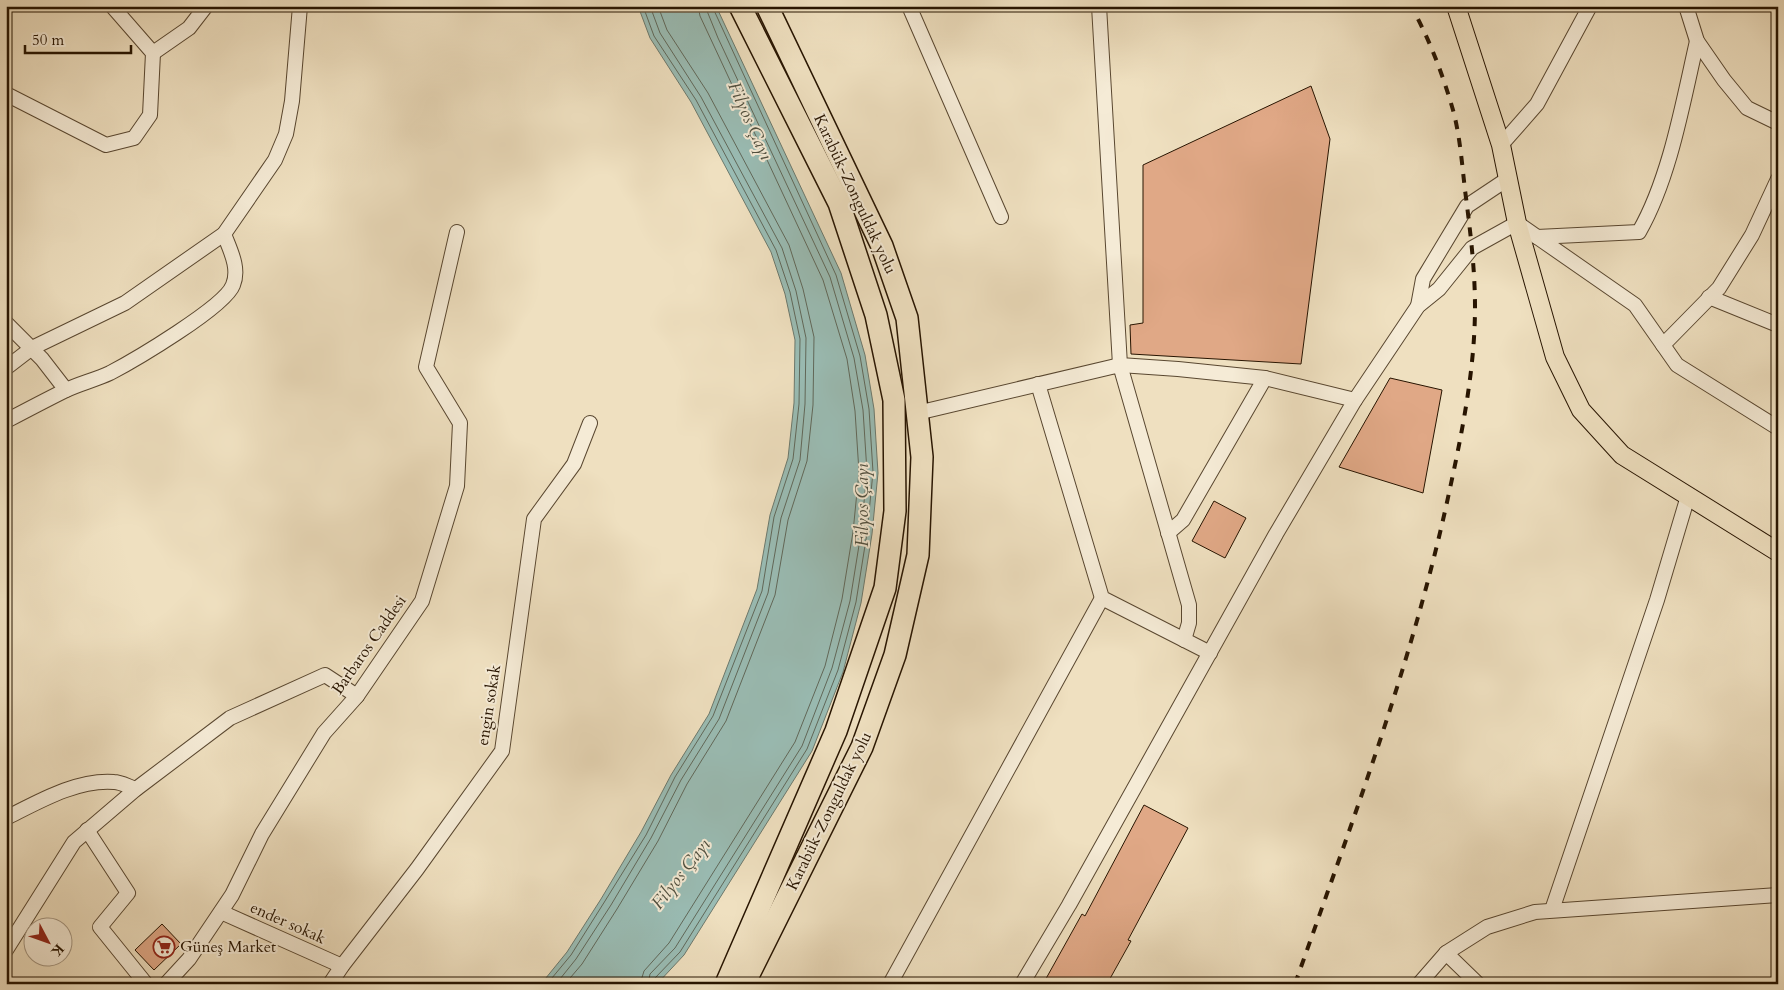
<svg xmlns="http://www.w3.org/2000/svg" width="1784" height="990" font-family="Cardo,serif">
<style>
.water{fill:#9abdb5;stroke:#6c796d}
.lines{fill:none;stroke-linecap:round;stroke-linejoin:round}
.shore{stroke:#60685a;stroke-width:1}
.building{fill:#e0a886;stroke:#271400}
.minor-casing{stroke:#594730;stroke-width:16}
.major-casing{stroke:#271400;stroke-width:20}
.highway-casing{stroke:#271400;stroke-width:24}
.minor{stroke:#f5ebd6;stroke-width:14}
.major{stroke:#efe0c0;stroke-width:18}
.highway{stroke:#efe0c0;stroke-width:21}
.rail{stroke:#271400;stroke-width:4;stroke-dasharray:9 9;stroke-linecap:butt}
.labels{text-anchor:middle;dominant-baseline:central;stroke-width:4;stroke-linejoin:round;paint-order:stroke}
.street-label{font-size:16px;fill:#271400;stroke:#f5ebd6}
.poi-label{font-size:16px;fill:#271400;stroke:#f5ebd6;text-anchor:start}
.water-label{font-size:18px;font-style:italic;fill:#4f4f3f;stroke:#f5ebd6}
</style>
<rect width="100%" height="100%" fill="#efe0c0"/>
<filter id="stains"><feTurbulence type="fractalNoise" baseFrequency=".004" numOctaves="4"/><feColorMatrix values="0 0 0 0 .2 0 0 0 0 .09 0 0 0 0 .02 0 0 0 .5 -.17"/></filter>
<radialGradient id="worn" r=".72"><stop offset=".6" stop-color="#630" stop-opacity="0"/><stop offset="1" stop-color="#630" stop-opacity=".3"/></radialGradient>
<polygon class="water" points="638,6 716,6 841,273 865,355 874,409 878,473 872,534 861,603 843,672 812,751 684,955 657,984 541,984 567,952 601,899 641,832 671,775 709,714 757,589 770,515 788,458 794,403 795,340 785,294 771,252 691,102 650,38"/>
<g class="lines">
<g class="shore">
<polyline points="547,984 571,955 605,901 646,835 675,777 713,716 762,591 774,517 793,459 799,404 800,339 790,292 776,250 696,100 654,36 643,6"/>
<polyline points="556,984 576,959 611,905 651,838 681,780 719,719 768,593 781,518 800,460 805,404 806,338 796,291 782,248 701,97 660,33 650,6"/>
<polyline points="565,984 582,964 617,909 658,841 687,784 726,721 775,595 788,520 807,461 813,405 814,337 803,289 789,245 708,93 667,30 658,6"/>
<polyline points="640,984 644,971 669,943 795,742 825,666 842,599 853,532 859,472 855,411 847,359 823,280 700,16 698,6"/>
<polyline points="648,984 650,974 675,948 802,746 832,668 850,601 861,533 867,472 863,410 854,358 830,277 718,38 705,6"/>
<polyline points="654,984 655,978 680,952 807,749 838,670 856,602 867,533 873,472 869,409 860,356 836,275 712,6"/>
</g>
</g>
<g class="building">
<polygon points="1311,86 1330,139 1301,364 1131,354 1130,325 1143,323 1143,165"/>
<polygon points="1390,378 1442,390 1423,493 1339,467"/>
<polygon points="1214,501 1246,518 1225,558 1192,541"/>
<polygon points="1144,805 1188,828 1128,940 1131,941 1107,984 1043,984 1082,914 1085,916"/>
<polygon points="162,924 181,944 154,970 135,950"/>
</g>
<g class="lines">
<g class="minor-casing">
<g id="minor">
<polyline points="909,6 1001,217"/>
<polyline points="1099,6 1120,365 1178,369 1265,378 1355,400"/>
<polyline points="1686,6 1697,41 1724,80 1747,108 1778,123"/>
<polyline points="153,53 189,28 206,6"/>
<polyline points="6,94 106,145 134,138 150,115 153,53 112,6"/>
<polyline points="1501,145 1537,104 1590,6"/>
<path d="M1537,237l102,-5c31,-54 44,-130 58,-191"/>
<polyline points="1709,297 1778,325"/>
<polyline points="1418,306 1423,279 1467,206 1506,180"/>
<polyline points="6,323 42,359 66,390"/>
<polyline points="1663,345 1719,288 1752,235 1778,179"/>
<polyline points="6,368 32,348 125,303 224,234 275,160 286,134 292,101 300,6"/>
<polyline points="1038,384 1102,598 1210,653"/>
<polyline points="917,413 1120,365 1189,605 1189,623 1184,640"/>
<path d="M6,421c19,-10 38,-20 58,-30 14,-7 31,-11 46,-18 23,-12 115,-66 123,-88 7,-17 -3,-35 -9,-51"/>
<polyline points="1168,533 1183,520 1265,378"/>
<path d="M6,818c32,-16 71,-39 108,-36 7,0 15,5 22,7"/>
<polyline points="87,830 128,893 100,927 146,984"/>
<polyline points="1552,910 1657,600 1688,496"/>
<polyline points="221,912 342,966"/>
<polyline points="6,950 74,842 136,789 230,718 325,675 357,696"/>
<polyline points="1446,953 1487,927 1535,912 1778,895"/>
<polyline points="166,984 189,959 232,895 262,834 324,733 357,696 422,601 457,486 460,423 426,367 457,232"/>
<polyline points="330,984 342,966 417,869 502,751 534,519 574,464 590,423"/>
<polyline points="890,984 1102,598"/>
<polyline points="1022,984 1069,905 1276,534 1355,400 1418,306 1439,289 1472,248 1517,223 1635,305 1677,365 1778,428"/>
<polyline points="1419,984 1446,953 1478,984"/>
</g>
</g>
<g class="major-casing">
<polyline id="major" points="1456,6 1501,145 1517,223 1555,357 1581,410 1622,455 1778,552"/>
</g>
<g class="highway-casing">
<g id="highway">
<polyline points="726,984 836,731 885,588 895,511 894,400 876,315 839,203 740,6"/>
<polyline points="744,984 862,747 895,655 918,555 922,457 907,318 882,246 767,6"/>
</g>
</g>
<use href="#minor" class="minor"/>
<use href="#major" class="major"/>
<use href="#highway" class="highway"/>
<path class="rail" d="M1295,984c57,-162 118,-323 154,-491 13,-60 26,-124 26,-186 0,-39 -5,-78 -10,-117 -3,-26 -5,-54 -12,-80 -10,-35 -24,-72 -42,-104"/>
</g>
<defs>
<g id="supermarket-ring" transform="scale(1.125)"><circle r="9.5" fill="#f5ebd6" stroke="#8f2418" stroke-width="1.5"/><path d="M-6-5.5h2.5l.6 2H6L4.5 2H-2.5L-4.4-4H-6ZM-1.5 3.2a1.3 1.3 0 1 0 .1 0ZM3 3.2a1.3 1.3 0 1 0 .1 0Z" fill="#8f2418"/></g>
</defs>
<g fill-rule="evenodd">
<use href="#supermarket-ring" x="164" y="947"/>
</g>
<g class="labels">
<g class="street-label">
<text transform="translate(855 194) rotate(65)">Karabük-Zonguldak yolu</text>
<text transform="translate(369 645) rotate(-55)">Barbaros Caddesi</text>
<text transform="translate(489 705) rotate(-81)">engin sokak</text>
<text transform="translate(829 811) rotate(-64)">Karabük-Zonguldak yolu</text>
<text transform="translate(288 923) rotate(24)">ender sokak</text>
</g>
<g class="poi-label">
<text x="180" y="947">Güneş Market</text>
</g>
<g class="water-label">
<text transform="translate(750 121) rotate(66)">Filyos Çayı</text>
<text transform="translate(862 505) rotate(-90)">Filyos Çayı</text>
<text transform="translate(681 874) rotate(-52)">Filyos Çayı</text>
</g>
</g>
<rect width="1784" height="990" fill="none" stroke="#efe0c0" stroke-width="25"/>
<rect x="8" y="8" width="1769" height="975" fill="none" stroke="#271400" stroke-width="2.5"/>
<rect x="12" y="12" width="1759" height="965" fill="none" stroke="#271400"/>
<g transform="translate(48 942) rotate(131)"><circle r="24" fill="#f5ebd6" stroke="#a39580"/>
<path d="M0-4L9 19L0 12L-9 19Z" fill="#8f2418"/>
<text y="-8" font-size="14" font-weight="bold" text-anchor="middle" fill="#271400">K</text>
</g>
<path d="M25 45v8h106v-8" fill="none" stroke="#271400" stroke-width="2.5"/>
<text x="32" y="45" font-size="15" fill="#271400" stroke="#f5ebd6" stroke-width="4" paint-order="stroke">50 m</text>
<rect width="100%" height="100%" filter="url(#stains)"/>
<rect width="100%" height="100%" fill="url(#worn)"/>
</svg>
